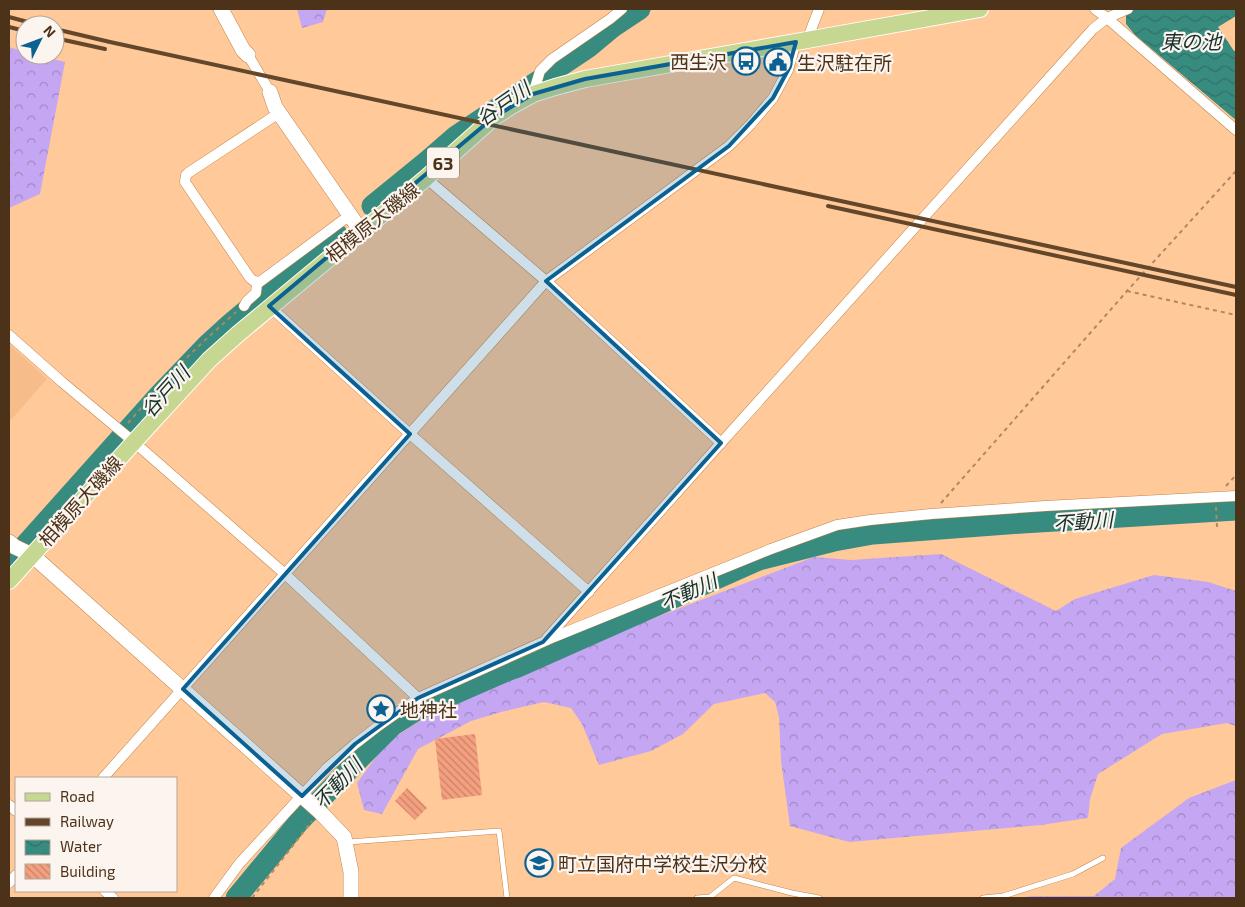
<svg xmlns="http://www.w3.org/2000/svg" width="1245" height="907" font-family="'Exo 2','Noto Sans JP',sans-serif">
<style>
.built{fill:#f6bc89}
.forest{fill:url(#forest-crowns)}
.water{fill:url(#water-waves)}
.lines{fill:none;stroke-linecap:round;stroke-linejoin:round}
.river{stroke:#378b7f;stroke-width:21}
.building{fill:url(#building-back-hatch)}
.lane-casing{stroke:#c4854a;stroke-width:6}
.street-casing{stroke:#c4854a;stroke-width:11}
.secondary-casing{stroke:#c4854a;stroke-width:16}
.primary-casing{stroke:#fff;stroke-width:18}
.path{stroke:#b18762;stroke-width:2;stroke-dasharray:4 4;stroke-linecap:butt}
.lane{stroke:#fff;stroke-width:5}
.street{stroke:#fff;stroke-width:10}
.secondary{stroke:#fff;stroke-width:15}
.primary{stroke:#c5d790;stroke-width:16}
.rail{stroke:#64472b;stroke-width:4}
.marked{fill:#0a6192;fill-opacity:0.2;stroke:#0a6192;stroke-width:4;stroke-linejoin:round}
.labels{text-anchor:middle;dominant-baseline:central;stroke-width:4.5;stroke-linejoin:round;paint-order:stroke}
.shield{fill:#fbf4ef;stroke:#806c59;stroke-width:1}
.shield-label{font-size:18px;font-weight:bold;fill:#4c3219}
.poi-label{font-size:19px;fill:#4c3219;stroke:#fbf4ef;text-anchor:start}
.street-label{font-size:19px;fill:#4c3219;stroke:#fbf4ef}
.water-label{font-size:20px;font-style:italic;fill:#16312c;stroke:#fbf4ef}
</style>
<defs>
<pattern id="forest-crowns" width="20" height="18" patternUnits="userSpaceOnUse" patternTransform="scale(1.25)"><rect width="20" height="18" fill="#c4a6f2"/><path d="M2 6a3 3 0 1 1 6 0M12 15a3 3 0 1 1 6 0" fill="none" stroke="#a188c3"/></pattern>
<pattern id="water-waves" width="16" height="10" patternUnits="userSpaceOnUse" patternTransform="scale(1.25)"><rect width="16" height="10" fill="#378b7f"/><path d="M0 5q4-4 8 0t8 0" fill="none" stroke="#317267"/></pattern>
<pattern id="building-back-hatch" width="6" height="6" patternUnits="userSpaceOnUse" patternTransform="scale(1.25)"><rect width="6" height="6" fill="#f49f7f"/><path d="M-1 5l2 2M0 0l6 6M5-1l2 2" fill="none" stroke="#c88267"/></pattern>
</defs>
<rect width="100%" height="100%" fill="#ffc99a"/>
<polygon class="built" points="9,344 47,379 9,422"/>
<g class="forest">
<polygon points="297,9 327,9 323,22 302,28"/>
<polygon points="9,47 25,52 25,55 38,55 65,62 40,194 9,208"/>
<polygon points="941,554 1056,611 1075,599 1154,575 1208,582 1236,591 1236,726 1227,723 1162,734 1098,774 1090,799 1088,818 1041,825 849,842 790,826 781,761 779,717 775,702 765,693 714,704 683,734 651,751 599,765 582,724 571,708 544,702 501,712 471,721 418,749 382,814 364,810 357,783 386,743 444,705 599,639 814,557 851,560"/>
<polygon points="1236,780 1236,898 1017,898 1032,896 1094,896 1115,879 1121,848 1189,798"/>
</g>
<polygon class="water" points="1138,9 1236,9 1236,16 1218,27 1234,51 1236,50 1236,120 1231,116 1135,35 1126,24 1126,15 1133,10"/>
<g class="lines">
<g class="river">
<polyline points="372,206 426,162 456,136 589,47 613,27 640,9"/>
<polyline points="9,563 159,395 207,345 230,324 337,234"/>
<polyline points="236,898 298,823 364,754 392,726 417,710 509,670 518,667 759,560 834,541 873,534 1022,523 1236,510"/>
</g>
</g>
<g class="building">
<polygon points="785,55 781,69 771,71 769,58"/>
<polygon points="475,734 482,795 442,800 435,739"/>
<polygon points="407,788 427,808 415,820 395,801"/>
</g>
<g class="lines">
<g class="lane-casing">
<g id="lane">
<polyline points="348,842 499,831 507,898"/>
<polyline points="697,898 710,897 734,878 792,893 819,898"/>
<polyline points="983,898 1003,896 1073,874 1103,858"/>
</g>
</g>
<g class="street-casing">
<g id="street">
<polyline points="1128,9 1107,18 1236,130"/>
<polyline points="807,40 819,9"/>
<polyline points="248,55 270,92"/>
<polyline points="533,94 540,71 552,59 610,19 622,9"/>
<polyline points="426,178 546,281 721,443"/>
<polyline points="259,282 254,281 250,278 185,182 186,175 188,173 279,113"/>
<polyline points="244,306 247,301 256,293 257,284 350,215"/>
<polyline points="269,306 410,434 589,592"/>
<polyline points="9,335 62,382 134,442 285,574 418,698"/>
<polyline points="547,638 721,443 1093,29 1107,18 1095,9"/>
<polyline points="103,778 546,281 729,146 751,124 773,98 788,70 796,42"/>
<polyline points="9,805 16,811"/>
<polyline points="9,883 16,875"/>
<polyline points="105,891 113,898"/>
<polyline points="214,898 239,864 327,768 355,744 377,727 418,698 554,637 771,549 837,525 870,520 931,514 1045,506 1236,496"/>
</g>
</g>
<g class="secondary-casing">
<g id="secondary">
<polyline points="221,9 243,50 248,55"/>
<polyline points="270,92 275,107 361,231"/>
<polyline points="9,542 15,547 32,555 320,812 344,837 351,872 351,898"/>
</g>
</g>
<g class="primary-casing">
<polyline id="primary" points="9,581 134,442 209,360 238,334 426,178 494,117 513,105 533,94 555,87 585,79 807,40 980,9"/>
</g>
<g class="path">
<polyline points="1127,291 1236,315"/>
<polyline points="128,423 176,368 203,342 236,312"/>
<polyline points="1226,486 1236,475"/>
<polyline points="941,503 1127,291 1236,171"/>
<polyline points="1216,507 1217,527"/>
<polyline points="252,898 312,821"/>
</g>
<use href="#lane" class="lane"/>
<use href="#street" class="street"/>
<use href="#secondary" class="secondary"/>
<use href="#primary" class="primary"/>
<g class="rail">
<polyline points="9,17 39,25"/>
<polyline points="9,27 25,31"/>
<polyline points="55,29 110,42 1236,287"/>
<polyline points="55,38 105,49"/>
<polyline points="828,206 1236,295"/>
</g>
</g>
<path class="marked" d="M796,42l-8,28 -15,28 -44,48 -183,135 175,162 -178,199 -125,56 -63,46 -53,52 -119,-107 227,-255 -141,-128 225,-189 39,-23 52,-15z"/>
<defs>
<g id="bus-ring" transform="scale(1.4375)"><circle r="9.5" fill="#fbf4ef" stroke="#0a6192" stroke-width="1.5"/><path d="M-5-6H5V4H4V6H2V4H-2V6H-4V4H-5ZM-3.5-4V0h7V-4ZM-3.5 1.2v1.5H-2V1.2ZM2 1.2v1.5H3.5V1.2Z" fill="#0a6192"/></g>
<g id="civic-ring" transform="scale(1.4375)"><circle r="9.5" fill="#fbf4ef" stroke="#0a6192" stroke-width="1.5"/><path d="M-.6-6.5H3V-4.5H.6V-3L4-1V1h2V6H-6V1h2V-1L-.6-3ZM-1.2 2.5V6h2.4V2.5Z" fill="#0a6192"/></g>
<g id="sight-ring" transform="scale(1.4375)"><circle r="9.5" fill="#fbf4ef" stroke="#0a6192" stroke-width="1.5"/><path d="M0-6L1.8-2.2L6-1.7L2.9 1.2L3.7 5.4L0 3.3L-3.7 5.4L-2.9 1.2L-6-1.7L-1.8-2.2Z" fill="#0a6192"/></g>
<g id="school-ring" transform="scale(1.4375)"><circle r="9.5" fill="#fbf4ef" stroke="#0a6192" stroke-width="1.5"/><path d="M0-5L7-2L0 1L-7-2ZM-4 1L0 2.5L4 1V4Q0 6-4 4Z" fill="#0a6192"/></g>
</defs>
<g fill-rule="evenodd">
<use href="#bus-ring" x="746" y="61"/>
<use href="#civic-ring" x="778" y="62"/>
<use href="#sight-ring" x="381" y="709"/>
<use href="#school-ring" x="539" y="863"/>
</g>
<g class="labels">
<rect class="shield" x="427" y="147.5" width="32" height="31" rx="4"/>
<g class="shield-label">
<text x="443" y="163">63</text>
</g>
<g class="poi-label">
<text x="727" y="61" text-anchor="end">西生沢</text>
<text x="797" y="62">生沢駐在所</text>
<text x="400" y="709">地神社</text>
<text x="558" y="863">町立国府中学校生沢分校</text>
</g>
<g class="street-label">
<text transform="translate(372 222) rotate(-39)">相模原大磯線</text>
<text transform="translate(80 501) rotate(-48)">相模原大磯線</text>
</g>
<g class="water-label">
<text x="1191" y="41">東の池</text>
<text transform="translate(503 103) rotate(-35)">谷戸川</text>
<text transform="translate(165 391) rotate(-48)">谷戸川</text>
<text transform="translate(1083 521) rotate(-4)">不動川</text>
<text transform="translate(688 591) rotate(-24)">不動川</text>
<text transform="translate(337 783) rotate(-46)">不動川</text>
</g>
</g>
<rect width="1245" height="907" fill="none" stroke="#4c3219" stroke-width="20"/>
<rect x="15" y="777" width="162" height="115" fill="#fbf4ef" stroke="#b5a699"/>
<rect x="25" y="793" width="25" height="8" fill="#c5d790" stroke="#b5a699"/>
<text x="60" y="802" font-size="15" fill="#4c3219">Road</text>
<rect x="25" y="818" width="25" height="8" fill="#64472b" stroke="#b5a699"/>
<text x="60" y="827" font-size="15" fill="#4c3219">Railway</text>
<rect x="25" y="840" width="25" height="15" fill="url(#water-waves)" stroke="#b5a699"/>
<text x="60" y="852" font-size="15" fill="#4c3219">Water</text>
<rect x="25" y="864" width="25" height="15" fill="url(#building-back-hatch)" stroke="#b5a699"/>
<text x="60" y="877" font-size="15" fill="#4c3219">Building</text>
<g transform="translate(40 40) rotate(48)"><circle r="24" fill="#fbf4ef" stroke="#b5a699"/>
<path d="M0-4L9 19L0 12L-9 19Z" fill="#0a6192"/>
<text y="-8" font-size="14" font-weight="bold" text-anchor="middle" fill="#4c3219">N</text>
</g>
</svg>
